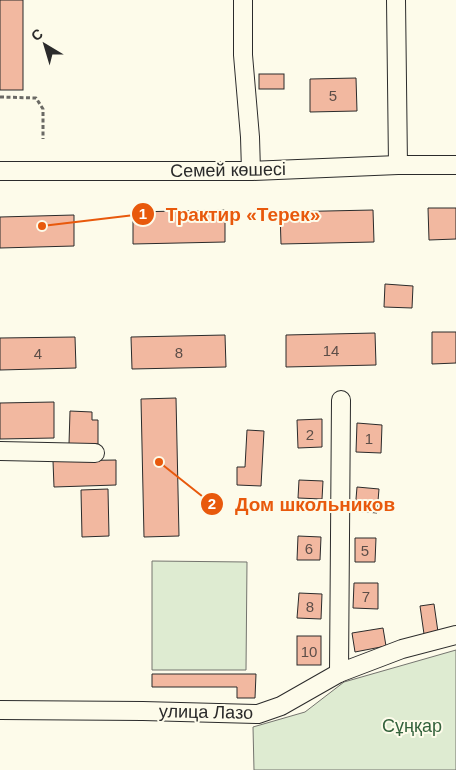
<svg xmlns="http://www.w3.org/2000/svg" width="456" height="770" font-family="Arial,sans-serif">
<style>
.green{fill:#deebd1;stroke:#74746e}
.building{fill:#f2b8a0;stroke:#2b2b2b}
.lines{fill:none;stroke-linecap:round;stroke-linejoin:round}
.minor-casing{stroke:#2b2b2b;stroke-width:20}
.path{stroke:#6a6964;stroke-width:3;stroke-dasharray:4 2.5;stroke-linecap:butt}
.minor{stroke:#fdfbea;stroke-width:18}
.labels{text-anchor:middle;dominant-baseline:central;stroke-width:4;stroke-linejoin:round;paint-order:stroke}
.number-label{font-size:15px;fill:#5d4e48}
.street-label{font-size:18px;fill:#2b2b2b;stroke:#fdfbea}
.park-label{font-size:18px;fill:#34623c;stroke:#fdfbea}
.leader{fill:none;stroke:#e8590c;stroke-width:2}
.callout-dot{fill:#e8590c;stroke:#fdfbea;stroke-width:2}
.mark-label{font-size:15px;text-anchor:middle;font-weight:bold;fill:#fff}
.callout-label{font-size:19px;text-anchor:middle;font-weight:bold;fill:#e8590c;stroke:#fdfbea;stroke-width:4;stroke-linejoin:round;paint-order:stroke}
</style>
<rect width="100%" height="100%" fill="#fdfbea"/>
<g class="green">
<polygon points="152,561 247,562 246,670 152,670"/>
<polygon points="456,650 456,770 254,770 253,727 305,712 344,682"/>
</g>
<g class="building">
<rect x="0" y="0" width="23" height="90"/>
<rect x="259" y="74" width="25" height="15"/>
<polygon points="356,78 357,111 310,112 310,79"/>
<polygon points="428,208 456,208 456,239 429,240"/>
<polygon points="225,210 225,242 133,244 133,212"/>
<polygon points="373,210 374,242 281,244 280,212"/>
<polygon points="74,215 74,246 0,248 0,217"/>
<polygon points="385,284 413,286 412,308 384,307"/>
<polygon points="432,332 456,332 456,363 432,364"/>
<polygon points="375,333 376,365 286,367 286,335"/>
<polygon points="225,335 226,367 132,369 131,337"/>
<polygon points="75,337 76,368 0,370 0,338"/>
<polygon points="176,398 179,536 144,537 141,399"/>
<polygon points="54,402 54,438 0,439 0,403"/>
<polygon points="70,411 92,412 92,420 98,420 98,444 69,444"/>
<polygon points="322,419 322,447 298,448 297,420"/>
<polygon points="357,423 382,425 381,453 356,452"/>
<polygon points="247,430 264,431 261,486 237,485 237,467 245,467"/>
<polygon points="116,460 116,485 54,487 53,461"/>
<polygon points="299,480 323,481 322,499 298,498"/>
<polygon points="357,487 379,489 377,513 355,511"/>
<polygon points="108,489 109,536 82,537 81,490"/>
<polygon points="298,536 321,537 320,560 297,560"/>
<polygon points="355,538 376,538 375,562 355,562"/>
<polygon points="354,583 378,583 378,609 353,608"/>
<polygon points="299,593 322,594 321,619 297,618"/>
<polygon points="434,604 438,632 424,634 420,606"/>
<polygon points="383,628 386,646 355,652 352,633"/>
<rect x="297" y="636" width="24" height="29"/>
<polygon points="152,674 256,674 255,698 237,698 237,687 152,687"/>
</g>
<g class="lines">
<g class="minor-casing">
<g id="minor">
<polyline points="243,0 243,55 250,137 251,171"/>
<polyline points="396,0 398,165"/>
<polyline points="0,171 251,171 398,165 456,165"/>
<polyline points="0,451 95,453"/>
<polyline points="339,673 341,400"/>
<polyline points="0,710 143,711 258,714 281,706 339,673 402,649 456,635"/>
</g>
</g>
<polyline class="path" points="0,97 36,98 43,109 43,139"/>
<use href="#minor" class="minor"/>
</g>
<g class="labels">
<g class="number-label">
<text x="333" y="95">5</text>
<text x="331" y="350">14</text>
<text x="179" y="352">8</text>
<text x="38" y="353">4</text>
<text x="310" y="434">2</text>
<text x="369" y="438">1</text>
<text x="309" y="548">6</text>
<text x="365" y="550">5</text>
<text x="366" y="596">7</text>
<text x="310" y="606">8</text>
<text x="309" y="651">10</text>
</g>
<g class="street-label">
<text transform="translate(228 170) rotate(-1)">Семей көшесі</text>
<text transform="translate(206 712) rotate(1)">улица Лазо</text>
</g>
<g class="park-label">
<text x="412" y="726">Сұңқар</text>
</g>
</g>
<path class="leader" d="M42 226L143 214M159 462L212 504"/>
<g class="callout-dot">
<circle cx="42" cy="226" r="5"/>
<circle cx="159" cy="462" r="5"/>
<circle cx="143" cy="214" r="12"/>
<circle cx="212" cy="504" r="12"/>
</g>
<g class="mark-label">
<text x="143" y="219">1</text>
<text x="212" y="509">2</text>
</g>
<g class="callout-label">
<text x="243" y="221">Трактир «Терек»</text>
<text x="315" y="511">Дом школьников</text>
</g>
<g transform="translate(45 45) rotate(322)" stroke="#fdfbea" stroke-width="4" paint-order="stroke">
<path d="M0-4L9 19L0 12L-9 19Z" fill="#2b2b2b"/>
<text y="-8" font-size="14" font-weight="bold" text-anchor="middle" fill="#2b2b2b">С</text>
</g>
</svg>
